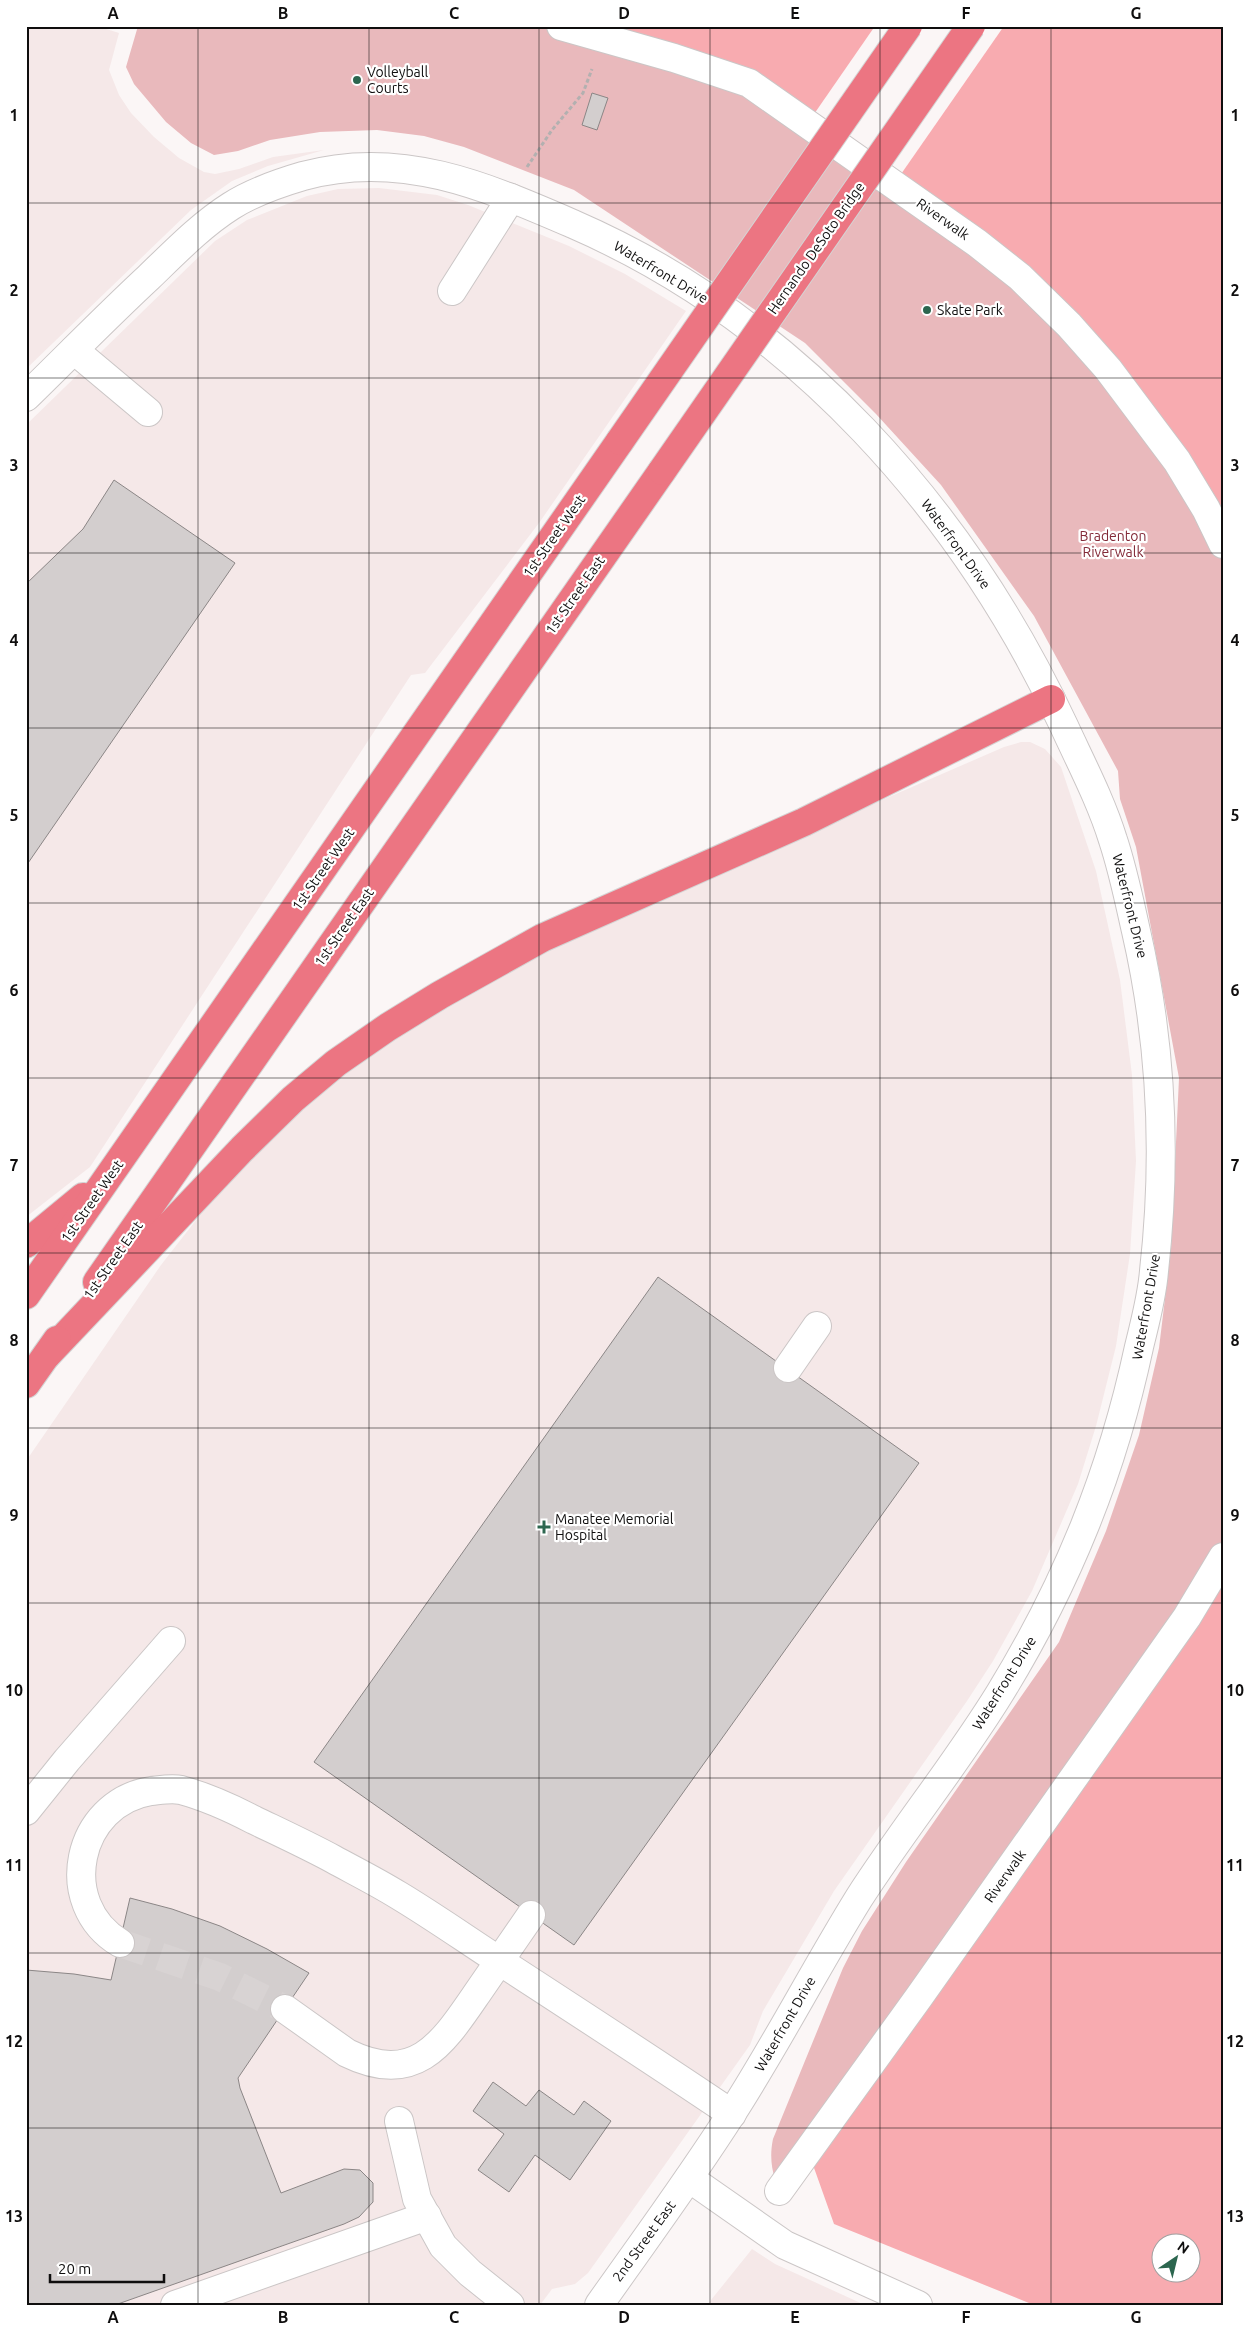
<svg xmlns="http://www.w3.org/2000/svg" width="1249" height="2331" font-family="Ubuntu,sans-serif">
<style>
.built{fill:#f5e8e8}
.green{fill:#e9b9bc}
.water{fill:#f8abb0;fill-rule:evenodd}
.pier{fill:#fbf6f6}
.building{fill:#d3cece;stroke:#8b8686}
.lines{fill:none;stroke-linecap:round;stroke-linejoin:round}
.minor-tunnel{stroke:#d8d3d3;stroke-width:28;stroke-dasharray:28 14;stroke-linecap:butt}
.minor-casing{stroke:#cbc6c6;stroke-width:30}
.highway-casing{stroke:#d4d4d4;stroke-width:30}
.path{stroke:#b3b0b0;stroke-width:3;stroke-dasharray:4 2.5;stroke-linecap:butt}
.minor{stroke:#fff;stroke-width:28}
.highway{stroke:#ec7582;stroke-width:28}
.highway-bridge-casing{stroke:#d4d4d4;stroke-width:30;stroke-linecap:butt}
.highway-bridge{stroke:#ec7582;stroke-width:28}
.grid{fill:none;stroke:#0f0e0e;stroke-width:1;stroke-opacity:0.55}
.poi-dot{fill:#2c664f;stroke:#fff;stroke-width:2}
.labels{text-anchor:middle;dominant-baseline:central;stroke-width:4.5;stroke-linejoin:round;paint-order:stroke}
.poi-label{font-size:14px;fill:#0f0e0e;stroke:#fff;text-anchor:start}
.street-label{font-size:14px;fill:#0f0e0e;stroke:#fff}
.park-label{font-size:14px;fill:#832a38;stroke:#fff}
.neatline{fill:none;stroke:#0f0e0e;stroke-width:2}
.grid-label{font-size:16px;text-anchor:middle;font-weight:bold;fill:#0f0e0e}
</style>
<rect width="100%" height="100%" fill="#fbf6f6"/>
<g class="built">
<polygon points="26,26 97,26 119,33 109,70 119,95 131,113 154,137 179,158 204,172 215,174 239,169 273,157 324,150 268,166 232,181 191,210 26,369"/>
<polygon points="379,188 437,195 468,205 569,246 625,274 686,311 539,523 425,673 411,675 90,1167 26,1217 26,425 215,241 247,220 307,196 338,189"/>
<polygon points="1021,742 1030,742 1045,749 1061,767 1096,871 1120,980 1132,1075 1136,1161 1130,1254 1116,1346 1096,1426 1078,1484 1032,1591 993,1661 967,1701 834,1891 763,2011 750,2045 588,2273 575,2284 552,2289 540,2305 26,2305 26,1461 161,1265 207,1206 230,1179 303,1107 335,1081 402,1032 466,993 569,938 813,830 1004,747"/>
<polygon points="752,2249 775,2264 865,2305 707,2305"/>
</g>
<path class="green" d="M138,26h466l145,44 224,156 250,294v1063l-30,49 -43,62 -364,509c-12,-21 -18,-40 -13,-64l70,-171 19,-37 44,-69 153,-220 47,-111 33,-96 20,-87 12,-99 8,-171 -43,-231 -16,-48 -2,-28 -84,-155 -93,-131 -65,-71 -71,-71 -231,-153 -110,-43 -40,-11 -47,-6 -57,2 -50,8 -32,11 -24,4 -23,-12 -25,-21 -32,-38 -8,-17z"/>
<g class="water">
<polygon points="604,26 1223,26 1223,519 1129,382 749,70"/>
<path d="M1223,1583v722h-189l-200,-81 -21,-59 337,-471 43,-62zM1162,2244h30v30h-30z"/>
</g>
<polygon class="pier" points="875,26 1004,26 899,177 812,117"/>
<g class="building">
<polygon points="592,93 608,98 597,130 582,125"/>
<polygon points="114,480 235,563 26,866 26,584 83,529"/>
<polygon points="658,1277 919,1463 574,1945 314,1762"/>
<polygon points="130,1898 172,1909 220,1926 267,1949 309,1973 238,2078 240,2088 281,2193 344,2169 360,2170 373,2183 373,2202 359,2217 344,2224 115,2305 26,2305 26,1970 74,1974 111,1980"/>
<polygon points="493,2082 526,2106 539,2090 574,2115 584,2101 611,2121 570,2180 535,2155 509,2192 478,2170 504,2134 473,2111"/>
</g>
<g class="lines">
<polyline class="minor-tunnel" points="120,1943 220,1977 285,2009"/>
<g class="minor-casing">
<g id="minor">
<polyline points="561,26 674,58 749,83 977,243 1020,277 1069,325 1108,369 1177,461 1206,509 1223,544"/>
<polyline points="452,291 511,198"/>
<polyline points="74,350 148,412"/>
<path d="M26,397c41,-40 81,-81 123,-120 26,-25 52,-52 82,-71 22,-14 48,-23 72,-30 97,-27 182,10 270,48 221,96 390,286 491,502 17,37 37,75 49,114 10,30 16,60 23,91 26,113 31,224 18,340 -2,26 -9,51 -15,76 -27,126 -72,237 -139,346 -43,70 -96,135 -141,205 -44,71 -82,145 -127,215 -42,66 -88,128 -133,192"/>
<polyline points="788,1368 817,1326"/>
<polyline points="26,1811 67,1760 171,1641"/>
<path d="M120,1943c-65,-39 -44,-140 31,-152 10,-1 21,-3 30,-1 26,7 50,18 73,30 27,13 53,25 79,39 22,12 44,23 65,36 35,21 69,45 103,67 77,50 154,100 231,152"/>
<path d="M285,2009l62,44c69,34 96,-10 131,-61 18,-26 35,-51 53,-77"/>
<polyline points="399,2121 417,2199 443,2246 470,2273 510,2305"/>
<polyline points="689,2178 785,2245 918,2305"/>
<polyline points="779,2191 919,1997 1187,1617 1223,1557"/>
<polyline points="175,2305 427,2216"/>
</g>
</g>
<g class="highway-casing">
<g id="highway">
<polyline points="26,1244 83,1197"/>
<polyline points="97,1282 662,471"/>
<polyline points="26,1295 620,441"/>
<polyline points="47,1355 242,1149 293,1099 336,1063 388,1027 440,995 542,938 804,822 1051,699"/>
<polyline points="26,1384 57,1340"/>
</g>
</g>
<polyline class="path" points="527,167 552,130 583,93 592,69"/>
<use href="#minor" class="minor"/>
<use href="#highway" class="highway"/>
<g class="highway-bridge-casing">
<g id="highway-bridge">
<polyline points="620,441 908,26"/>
<polyline points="662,471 971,26"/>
</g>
</g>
<use href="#highway-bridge" class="highway-bridge"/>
</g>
<path class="grid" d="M198,26v2279M369,26v2279M539,26v2279M710,26v2279M880,26v2279M1051,26v2279M26,203h1197M26,378h1197M26,553h1197M26,728h1197M26,903h1197M26,1078h1197M26,1253h1197M26,1428h1197M26,1603h1197M26,1778h1197M26,1953h1197M26,2128h1197"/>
<g class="poi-dot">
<circle cx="357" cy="80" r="5"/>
<circle cx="927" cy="310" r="5"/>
<path d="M541.5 1519.5h5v5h5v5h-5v5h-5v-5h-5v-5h5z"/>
</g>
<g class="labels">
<g class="poi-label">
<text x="367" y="72">Volleyball<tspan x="367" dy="16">Courts</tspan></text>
<text x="937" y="310">Skate Park</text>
<text x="555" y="1519">Manatee Memorial<tspan x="555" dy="16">Hospital</tspan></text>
</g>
<g class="street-label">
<text transform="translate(943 219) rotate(35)">Riverwalk</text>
<text transform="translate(816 248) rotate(-55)">Hernando DeSoto Bridge</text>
<text transform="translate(661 272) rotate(31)">Waterfront Drive</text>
<text transform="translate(554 536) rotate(-55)">1st Street West</text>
<text transform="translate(956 544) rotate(54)">Waterfront Drive</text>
<text transform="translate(575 595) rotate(-55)">1st Street East</text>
<text transform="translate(323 869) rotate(-55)">1st Street West</text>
<text transform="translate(1130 906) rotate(76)">Waterfront Drive</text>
<text transform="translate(344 927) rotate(-55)">1st Street East</text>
<text transform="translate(92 1201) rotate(-55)">1st Street West</text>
<text transform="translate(113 1260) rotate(-55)">1st Street East</text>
<text transform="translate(1146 1307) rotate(-80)">Waterfront Drive</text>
<text transform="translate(1004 1683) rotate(-58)">Waterfront Drive</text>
<text transform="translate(1005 1876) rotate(-55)">Riverwalk</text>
<text transform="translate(785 2024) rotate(-60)">Waterfront Drive</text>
<text transform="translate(644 2241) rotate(-54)">2nd Street East</text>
</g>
<g class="park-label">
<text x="1113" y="536">Bradenton<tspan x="1113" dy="16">Riverwalk</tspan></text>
</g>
</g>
<rect width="1249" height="2331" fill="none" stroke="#ffffff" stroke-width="55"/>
<g transform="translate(1176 2258) rotate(35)"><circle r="24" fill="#ffffff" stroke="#9f9f9f"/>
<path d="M0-4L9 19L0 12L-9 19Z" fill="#2c664f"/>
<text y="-8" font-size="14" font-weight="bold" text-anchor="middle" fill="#0f0e0e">N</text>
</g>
<path d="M50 2274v8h114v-8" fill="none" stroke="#0f0e0e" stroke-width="2.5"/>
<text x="58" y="2274" font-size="15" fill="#0f0e0e" stroke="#ffffff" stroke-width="4" paint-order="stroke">20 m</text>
<rect x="28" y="28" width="1194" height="2276" class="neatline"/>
<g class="grid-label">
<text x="113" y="19">A</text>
<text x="283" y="19">B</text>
<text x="454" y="19">C</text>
<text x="624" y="19">D</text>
<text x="795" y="19">E</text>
<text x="966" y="19">F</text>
<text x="1136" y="19">G</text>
<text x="14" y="121">1</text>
<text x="1235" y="121">1</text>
<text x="14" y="296">2</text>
<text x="1235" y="296">2</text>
<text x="14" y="471">3</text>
<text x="1235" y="471">3</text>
<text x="14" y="646">4</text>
<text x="1235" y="646">4</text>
<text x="14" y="821">5</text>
<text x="1235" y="821">5</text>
<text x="14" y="996">6</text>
<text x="1235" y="996">6</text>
<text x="14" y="1171">7</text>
<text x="1235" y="1171">7</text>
<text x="14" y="1346">8</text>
<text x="1235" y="1346">8</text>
<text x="14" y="1521">9</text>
<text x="1235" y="1521">9</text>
<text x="14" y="1696">10</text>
<text x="1235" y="1696">10</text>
<text x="14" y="1871">11</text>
<text x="1235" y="1871">11</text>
<text x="14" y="2047">12</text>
<text x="1235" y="2047">12</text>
<text x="14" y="2222">13</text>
<text x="1235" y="2222">13</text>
<text x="113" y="2323">A</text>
<text x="283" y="2323">B</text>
<text x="454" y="2323">C</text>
<text x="624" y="2323">D</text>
<text x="795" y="2323">E</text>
<text x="966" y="2323">F</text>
<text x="1136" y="2323">G</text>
</g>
</svg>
